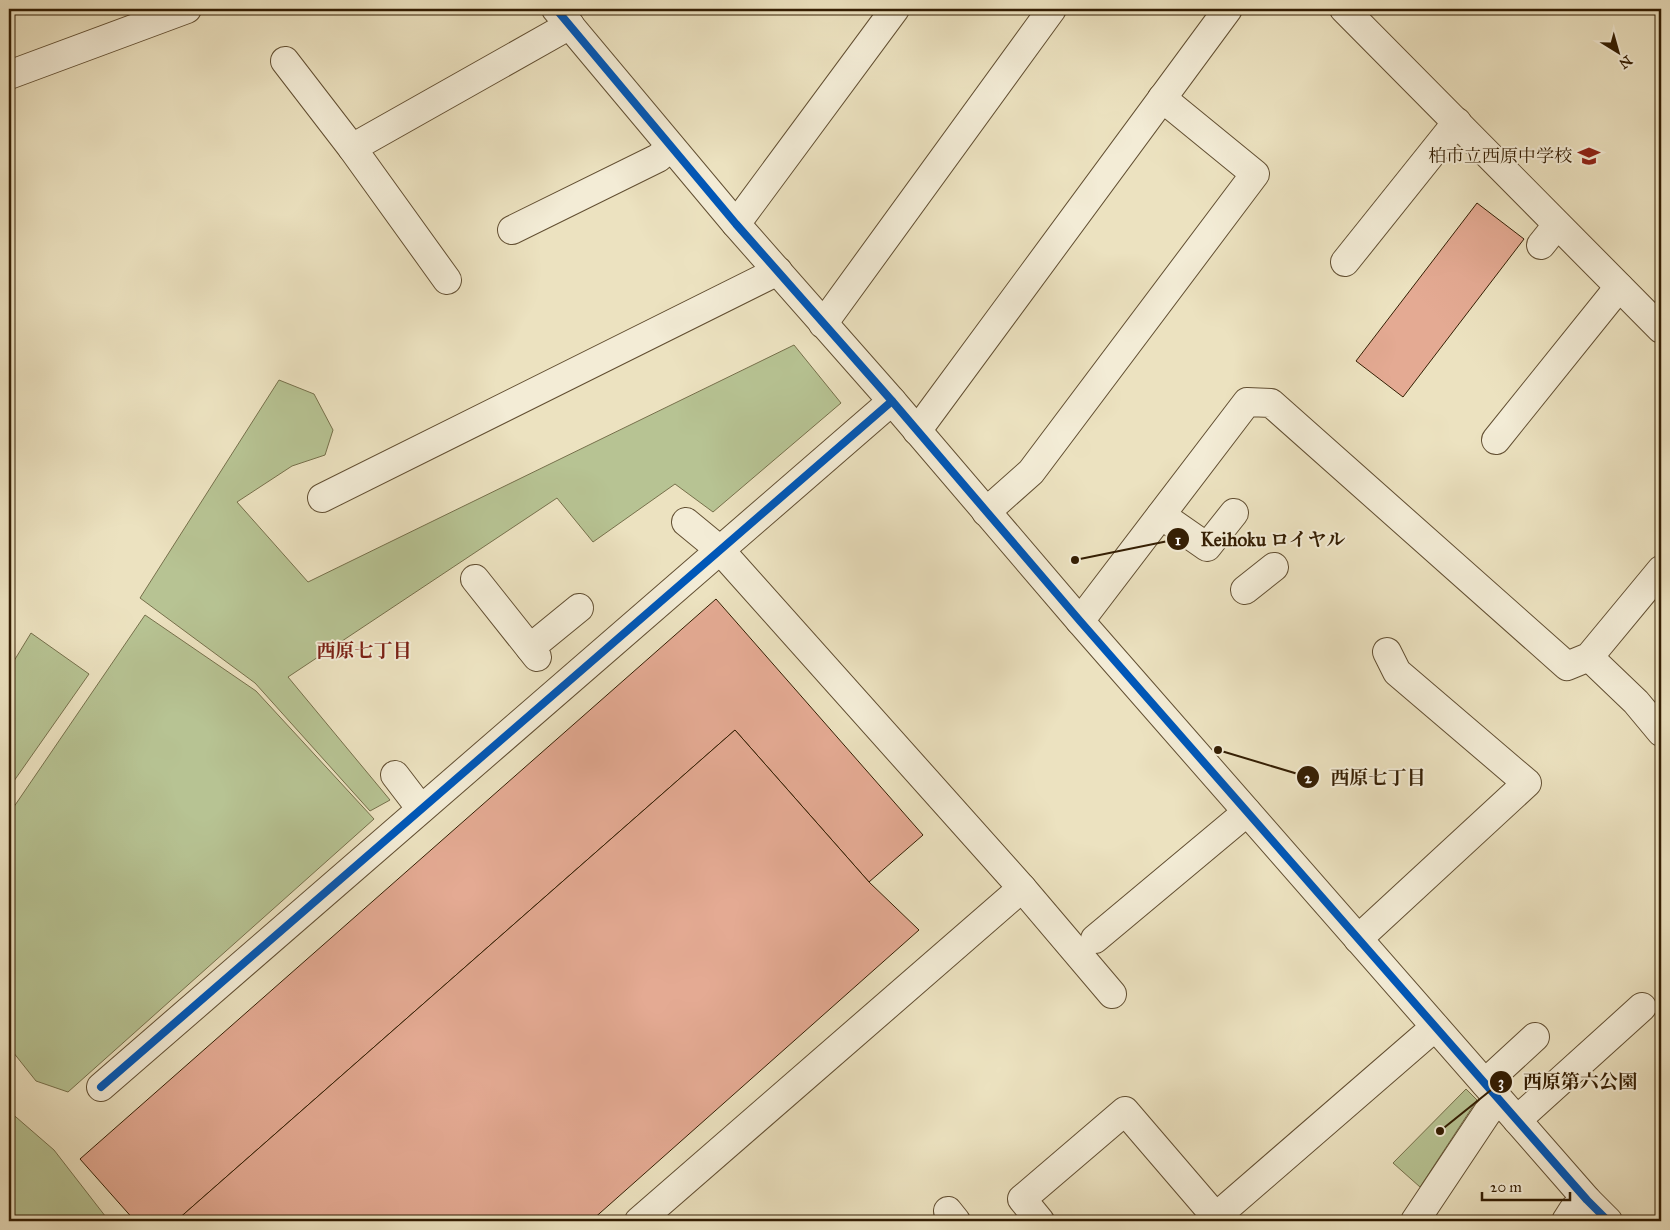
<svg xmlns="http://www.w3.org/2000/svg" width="1670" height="1230" font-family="'IM FELL Great Primer','Noto Serif JP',serif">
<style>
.green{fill:#b7c393;stroke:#76704b}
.building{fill:#e4aa93;stroke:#341e03}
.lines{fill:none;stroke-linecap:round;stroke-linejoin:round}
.minor-casing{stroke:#624f32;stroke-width:30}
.minor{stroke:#f3ecd6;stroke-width:28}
.cycleway-casing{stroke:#f3ecd6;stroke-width:11}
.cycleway{stroke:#0057b8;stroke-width:8}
.labels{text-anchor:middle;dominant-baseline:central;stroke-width:4;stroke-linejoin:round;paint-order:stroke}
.poi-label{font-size:18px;fill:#341e03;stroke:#f3ecd6;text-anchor:end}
.neighbourhood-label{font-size:19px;font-weight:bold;fill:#7a1f14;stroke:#f3ecd6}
.leader{fill:none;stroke:#341e03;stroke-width:2}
.callout-dot{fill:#341e03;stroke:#f3ecd6;stroke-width:2}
.mark-label{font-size:15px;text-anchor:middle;font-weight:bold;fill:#fff}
.callout-label{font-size:19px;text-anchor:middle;font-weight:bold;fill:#341e03;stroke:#f3ecd6;stroke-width:4;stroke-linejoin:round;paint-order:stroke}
</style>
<rect width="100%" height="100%" fill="#ece2c0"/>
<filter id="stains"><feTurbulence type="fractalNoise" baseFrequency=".004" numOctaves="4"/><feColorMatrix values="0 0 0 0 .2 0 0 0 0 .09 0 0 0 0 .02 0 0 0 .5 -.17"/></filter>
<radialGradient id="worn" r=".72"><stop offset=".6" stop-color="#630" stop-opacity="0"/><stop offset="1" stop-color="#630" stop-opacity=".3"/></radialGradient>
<g class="green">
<polygon points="794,345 841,403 713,512 675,484 593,542 557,498 288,677 390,800 370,811 255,683 140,598 279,380 314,394 333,430 325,455 292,466 237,502 308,582"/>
<polygon points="145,615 256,691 374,819 68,1092 36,1081 9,1047 9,814"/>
<polygon points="31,633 89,674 9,788 9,669"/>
<polygon points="1466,1089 1477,1100 1420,1187 1393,1163"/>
<polygon points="9,1111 54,1150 109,1221 9,1221"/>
</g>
<g class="building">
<polygon points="1477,203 1524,239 1403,397 1356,361"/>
<polygon points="716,599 923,835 869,882 735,730 176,1221 135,1221 80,1159"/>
<polygon points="735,730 869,882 919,930 591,1221 176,1221"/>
</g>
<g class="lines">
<g class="minor-casing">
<g id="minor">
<polyline points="556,9 736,224 892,401 1080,621 1587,1200 1608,1221"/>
<polyline points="1344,9 1661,329"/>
<polyline points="285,61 352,148"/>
<polyline points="9,75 187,9"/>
<polyline points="736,224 895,9"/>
<polyline points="512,230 658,158 671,147"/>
<polyline points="1541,245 1557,225"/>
<polyline points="1345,262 1457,122"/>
<polyline points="447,280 352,148 570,25"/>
<polyline points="823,324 1052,9"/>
<polyline points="917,431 1228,9"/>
<polyline points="1496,440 1619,287"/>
<polyline points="322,498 778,271"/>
<polyline points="986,512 1031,472 1255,174 1162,98"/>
<polyline points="1161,515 1207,547 1234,513"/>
<polyline points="686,522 720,550 1022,888 1112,994"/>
<polyline points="475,579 537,657"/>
<polyline points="1245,590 1274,567"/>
<polyline points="1080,621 1247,402 1271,403 1567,666 1589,657 1661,570"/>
<polyline points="530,648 579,608"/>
<polyline points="1589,657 1636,702 1661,732"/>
<polyline points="395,775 421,809"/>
<polyline points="1095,939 1247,812"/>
<polyline points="1358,939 1527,783 1397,672 1387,652"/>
<polyline points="1485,1083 1535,1037"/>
<polyline points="101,1087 892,401"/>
<polyline points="1517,1120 1642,1007"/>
<polyline points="948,1211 956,1221"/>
<polyline points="639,1221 1022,888"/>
<polyline points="1040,1221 1022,1199 1125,1111 1216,1217"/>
<polyline points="1211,1221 1435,1027"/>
<polyline points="1415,1221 1487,1113 1499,1100"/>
<polyline points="1566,1221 1573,1210 1587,1200"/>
</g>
</g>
<use href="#minor" class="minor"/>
<g class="cycleway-casing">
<g id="cycleway">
<polyline points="556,9 736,224 892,401 1080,621 1587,1200 1608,1221"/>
<polyline points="101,1087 892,401"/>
</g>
</g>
<use href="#cycleway" class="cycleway"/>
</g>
<defs>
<g id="school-bare" transform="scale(1.725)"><path d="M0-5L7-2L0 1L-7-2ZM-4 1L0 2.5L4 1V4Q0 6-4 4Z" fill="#8f2418" stroke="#f3ecd6" stroke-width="2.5" paint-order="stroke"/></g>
</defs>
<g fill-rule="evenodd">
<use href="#school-bare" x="1589" y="156"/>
</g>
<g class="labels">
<g class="poi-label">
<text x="1572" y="156">柏市立西原中学校</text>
</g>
<g class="neighbourhood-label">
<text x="364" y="650">西原七丁目</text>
</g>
</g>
<path class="leader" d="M1075 560L1178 539M1218 750L1308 777M1440 1131L1501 1082"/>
<g class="callout-dot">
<circle cx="1075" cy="560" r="5"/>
<circle cx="1218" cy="750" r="5"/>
<circle cx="1440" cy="1131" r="5"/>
<circle cx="1178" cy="539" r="12"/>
<circle cx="1308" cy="777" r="12"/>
<circle cx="1501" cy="1082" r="12"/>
</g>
<g class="mark-label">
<text x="1178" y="545">1</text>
<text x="1308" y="783">2</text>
<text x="1501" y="1087">3</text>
</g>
<g class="callout-label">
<text x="1273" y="546">Keihoku ロイヤル</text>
<text x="1378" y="784">西原七丁目</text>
<text x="1580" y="1088">西原第六公園</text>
</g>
<rect width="1670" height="1230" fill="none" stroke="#ece2c0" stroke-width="30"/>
<rect x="10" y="10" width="1650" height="1210" fill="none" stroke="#341e03" stroke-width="2.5"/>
<rect x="15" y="15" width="1640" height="1200" fill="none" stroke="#341e03"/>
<g transform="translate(1618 52) rotate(143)" stroke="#f3ecd6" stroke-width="4" paint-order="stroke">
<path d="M0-4L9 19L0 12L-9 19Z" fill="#341e03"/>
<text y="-8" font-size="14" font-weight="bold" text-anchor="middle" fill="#341e03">N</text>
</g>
<path d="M1482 1192v8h88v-8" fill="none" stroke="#341e03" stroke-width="2.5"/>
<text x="1490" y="1192" font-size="15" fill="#341e03" stroke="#f3ecd6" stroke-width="4" paint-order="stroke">20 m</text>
<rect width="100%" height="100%" filter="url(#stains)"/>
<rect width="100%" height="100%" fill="url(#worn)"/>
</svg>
